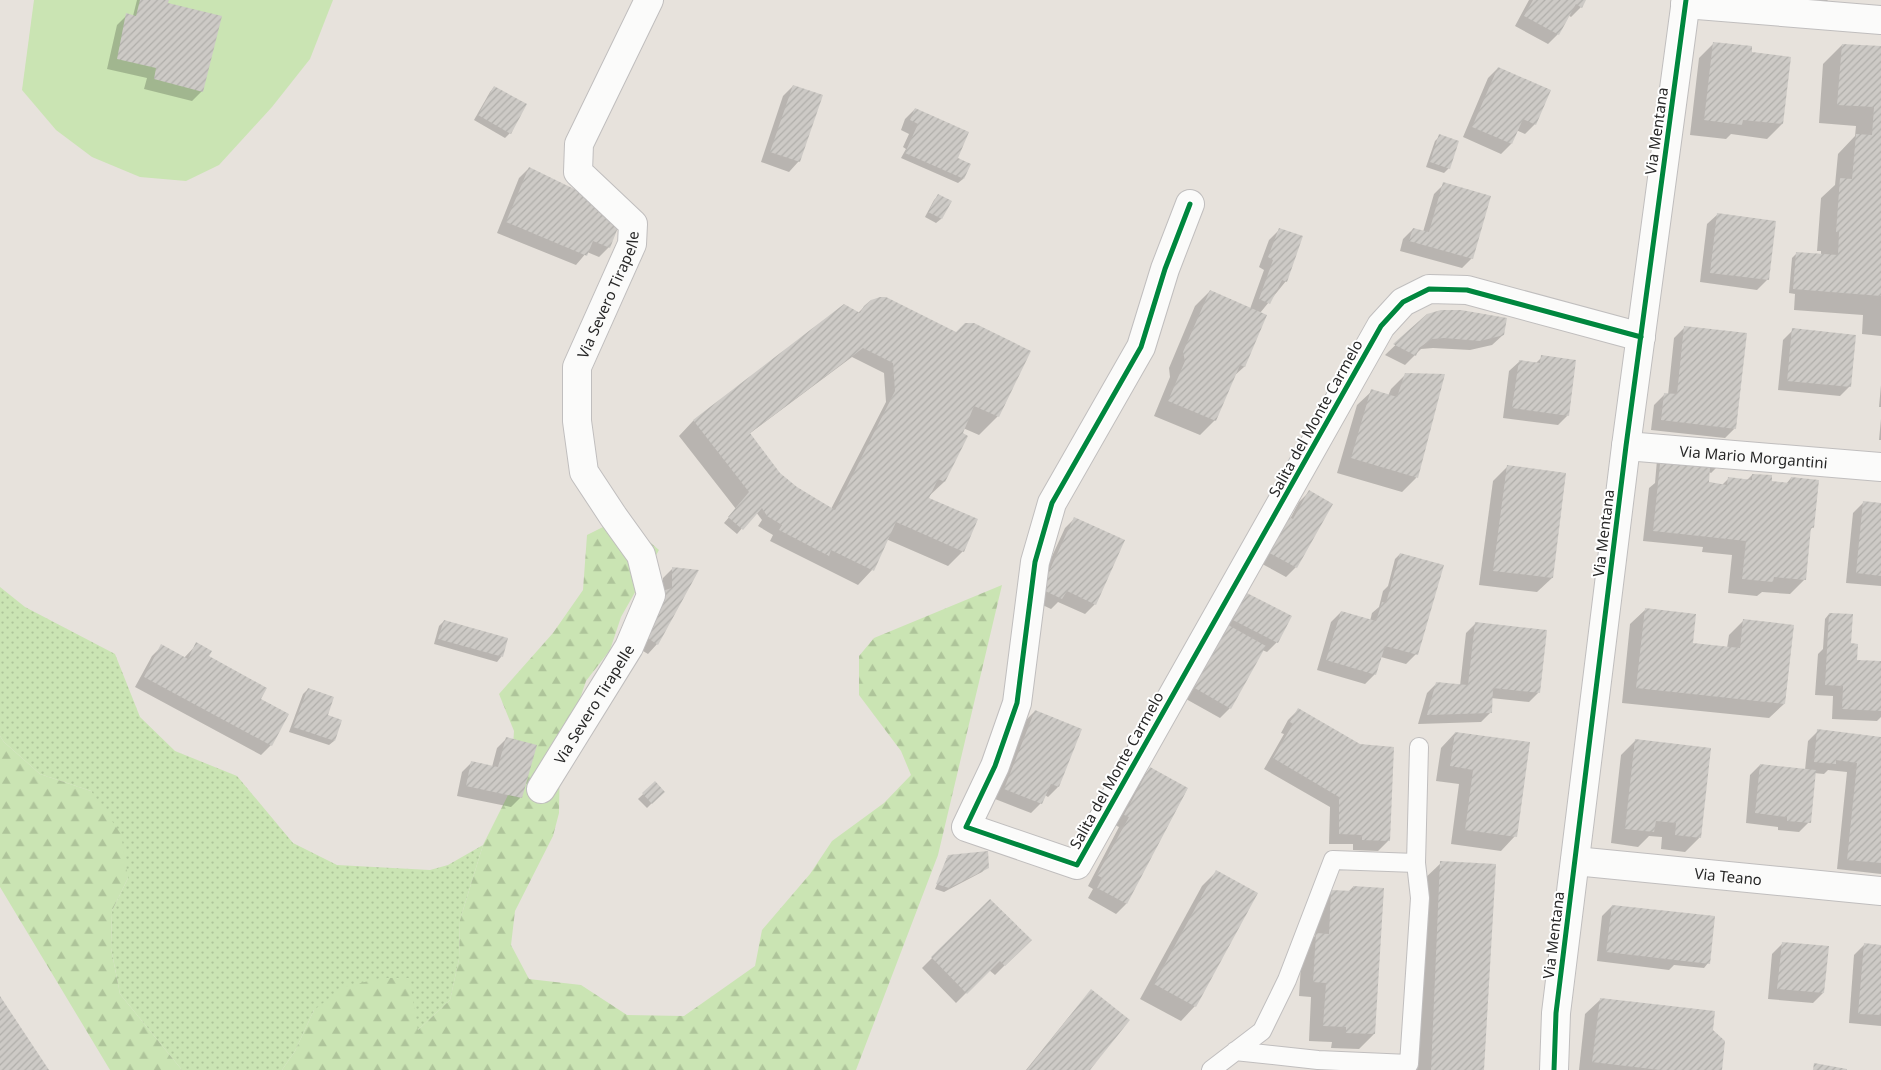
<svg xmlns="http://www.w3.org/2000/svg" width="1881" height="1070" font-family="'Noto Sans',sans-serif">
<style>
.grass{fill:url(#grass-dots)}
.forest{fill:url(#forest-firs)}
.garden{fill:#cae4b3}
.shadow{fill:#0003;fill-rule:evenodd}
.building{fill:url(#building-hatch);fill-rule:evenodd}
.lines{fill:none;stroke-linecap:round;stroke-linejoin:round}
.service-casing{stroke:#c0bebe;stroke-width:20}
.minor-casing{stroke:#c0bebe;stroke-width:30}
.service{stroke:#fbfbfa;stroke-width:18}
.minor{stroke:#fbfbfa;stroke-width:28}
.cycleway-casing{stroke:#fff;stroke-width:8}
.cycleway{stroke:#00873e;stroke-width:5}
.labels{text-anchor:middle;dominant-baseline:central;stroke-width:4;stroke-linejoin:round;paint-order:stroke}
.street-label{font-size:15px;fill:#282828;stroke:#fff}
</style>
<defs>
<pattern id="grass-dots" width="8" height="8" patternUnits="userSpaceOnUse" patternTransform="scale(1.25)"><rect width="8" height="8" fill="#cae4b3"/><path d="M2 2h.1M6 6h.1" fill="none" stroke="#aec49a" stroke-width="1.8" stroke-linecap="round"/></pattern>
<pattern id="forest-firs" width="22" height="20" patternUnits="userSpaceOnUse" patternTransform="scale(1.25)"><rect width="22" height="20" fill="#cae4b3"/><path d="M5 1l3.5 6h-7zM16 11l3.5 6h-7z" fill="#aec49a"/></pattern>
<pattern id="building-hatch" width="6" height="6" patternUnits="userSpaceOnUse" patternTransform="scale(1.25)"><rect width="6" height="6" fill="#cdcac6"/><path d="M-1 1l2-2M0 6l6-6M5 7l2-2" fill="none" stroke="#b0aeaa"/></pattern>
</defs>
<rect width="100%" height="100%" fill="#e7e2dc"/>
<polygon class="grass" points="0,587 25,607 115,654 140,717 175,751 237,776 293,843 337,865 430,870 448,865 483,845 460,920 459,959 450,1000 418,1030 314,1010 295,1051 282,1070 182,1070 120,994 111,948 112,911 128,878 91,791 40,774 4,742 0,736"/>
<g class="forest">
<polygon points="621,518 659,550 621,617 610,650 586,681 560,758 559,813 553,836 515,911 511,945 529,979 581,985 627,1015 684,1016 755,966 762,930 810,874 832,841 884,803 911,775 901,751 859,695 859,656 874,638 1002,585 938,855 856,1070 282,1070 295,1051 314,1010 344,987 381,978 409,978 418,1030 450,1000 459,959 460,920 483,845 510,791 514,731 499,694 553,633 583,590 587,535"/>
<polygon points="0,736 4,742 40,774 91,791 121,834 128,878 112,911 111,948 120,994 182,1070 110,1070 0,887"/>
</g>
<polygon class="garden" points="34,0 333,0 310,59 272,107 219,165 186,181 140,177 92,157 56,130 22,90"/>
<g class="shadow">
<polygon points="137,0 167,0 166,7 202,91 192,101 144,89 147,78 107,69 117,25 127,15 133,16"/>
<polygon points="1529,0 1585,0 1581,7 1571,17 1568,15 1558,34 1548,44 1515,26"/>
<polygon points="1763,0 1828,0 1818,10"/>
<polygon points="1714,43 1750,53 1782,124 1767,139 1731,134 1726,139 1690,135 1699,58"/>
<polygon points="1842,45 1881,48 1881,336 1862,334 1863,315 1794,310 1795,294 1789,293 1792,258 1797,253 1821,255 1821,251 1817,251 1821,198 1835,185 1838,154 1855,136 1856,126 1819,123 1823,64"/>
<polygon points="1498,68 1535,124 1525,134 1516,130 1511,144 1501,154 1463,137 1488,78"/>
<polygon points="793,86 799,161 789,172 761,162 783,96"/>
<polygon points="494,87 510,133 505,138 474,120 490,92"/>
<polygon points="915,109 956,159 969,165 963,179 958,183 901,158 906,149 903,147 909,134 901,130 905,119"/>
<polygon points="1440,136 1449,168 1444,173 1426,167 1435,141"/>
<polygon points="529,168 609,247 599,257 587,252 576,265 497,233 519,178"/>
<polygon points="1444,184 1472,258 1462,268 1400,251 1403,239 1413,229 1423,232 1434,194"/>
<polygon points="938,196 950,202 941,219 936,223 925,217 934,200"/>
<polygon points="1718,214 1767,280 1757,290 1700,282 1707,224"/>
<polygon points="1279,230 1286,281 1260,313 1265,315 1244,367 1234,376 1215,420 1200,435 1154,416 1170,377 1169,368 1195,306 1210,291 1250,309 1264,270 1259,267 1269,240"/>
<path d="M844,305l14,8 6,-6 134,109 -19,19 -16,-7 -2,6 5,2 -22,46 -17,16 49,21 -13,32 -15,15 -62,-27 -14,31 -14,15 -88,-44 3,-6 -15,-9 4,-6 -6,-8 -19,22 -13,-11 12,-14 -57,-73 14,-15zM852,357l32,16 2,29 -55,107 -35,-21 -17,-14 -30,-40z"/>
<polygon points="1427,315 1503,335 1492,345 1470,350 1433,348 1421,349 1405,365 1385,355"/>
<polygon points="1684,328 1735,428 1725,438 1651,430 1654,405 1664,395 1668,395 1674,338"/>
<polygon points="1793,330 1850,386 1840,396 1778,390 1783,340"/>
<polygon points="1542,357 1568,415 1558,425 1503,418 1509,371 1520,361 1535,364"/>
<polygon points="1406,374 1443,375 1416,478 1402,492 1337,473 1357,405 1372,391 1388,396 1391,389"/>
<polygon points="1881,385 1881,407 1879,407"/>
<polygon points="1881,419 1881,440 1879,440"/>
<polygon points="1657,460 1716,468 1711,473 1709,472 1708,482 1722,485 1729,478 1747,480 1752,475 1770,482 1786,484 1791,478 1813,527 1809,531 1805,579 1790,594 1762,592 1757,596 1728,593 1732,555 1702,552 1703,547 1643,541 1649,488 1655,483"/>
<polygon points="1507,467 1552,578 1537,592 1479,585 1493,481"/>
<polygon points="1309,492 1296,567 1286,577 1253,559 1290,519 1299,502"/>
<polygon points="1863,503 1881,505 1881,586 1846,583 1853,513"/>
<polygon points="1075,518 1095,604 1085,614 1058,602 1051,609 1032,600 1065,528"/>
<polygon points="1400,554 1416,654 1406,664 1381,657 1375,674 1365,684 1317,670 1331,622 1341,612 1370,621 1372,613 1379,607 1383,591 1388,586 1395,559"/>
<polygon points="673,568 697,571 657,644 648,654 633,645 662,592 663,578"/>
<polygon points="1231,602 1290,617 1277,642 1267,652 1262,650 1230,708 1220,718 1177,694"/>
<polygon points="1645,610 1692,644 1727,648 1729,635 1744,620 1784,704 1769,718 1622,703 1630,624"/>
<polygon points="1829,614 1850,643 1856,662 1881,662 1881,717 1877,721 1832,719 1833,696 1815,695 1818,654 1823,649 1825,619"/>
<polygon points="444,621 506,639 501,657 497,662 434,644 439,626"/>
<polygon points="1476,623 1539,692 1529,702 1491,698 1491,712 1481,722 1418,724 1427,693 1437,683 1460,686 1466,633"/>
<polygon points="197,644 205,661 259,699 271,745 261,755 135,687 152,656 162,646 184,658"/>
<polygon points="308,689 326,716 340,721 334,741 329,745 289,732 303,694"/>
<polygon points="1298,710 1388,841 1378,851 1353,850 1353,844 1329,844 1330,807 1264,769 1284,734 1281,733 1288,720"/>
<polygon points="1035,711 1058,787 1048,797 1045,795 1041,803 1031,813 995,799 1025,721"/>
<polygon points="1818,731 1881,738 1881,874 1837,869 1847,772 1828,770 1824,774 1814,773 1809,822 1799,832 1778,830 1778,827 1746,823 1750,775 1760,765 1805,770 1808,741"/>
<polygon points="1455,733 1515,836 1501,851 1451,844 1459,784 1436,781 1441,748"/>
<polygon points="507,738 521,797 511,807 457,796 462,772 472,762 492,767 497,748"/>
<polygon points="1636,740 1700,837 1685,852 1661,849 1662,837 1649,836 1638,847 1611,843 1621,755"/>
<polygon points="1150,769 1187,789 1126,904 1116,914 1088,898 1093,889 1088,886 1119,827 1115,825 1140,779"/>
<polygon points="655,783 663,792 647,808 638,799"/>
<polygon points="949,856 987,867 982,872 944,892 935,889 948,859 946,859"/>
<polygon points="1441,863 1483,1070 1414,1070 1422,881"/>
<polygon points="1216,872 1195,1006 1181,1021 1140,999 1202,886"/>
<polygon points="1353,887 1374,1034 1359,1049 1331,1048 1332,1042 1309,1041 1311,997 1299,996 1302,949 1315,936 1317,906 1332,892 1348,892"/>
<polygon points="990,900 1030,940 995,975 989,970 956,1003 922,968"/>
<polygon points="1612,906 1708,963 1704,968 1674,965 1669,970 1597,961 1602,916"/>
<polygon points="1782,944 1823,993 1813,1003 1768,999 1772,954"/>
<polygon points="1864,945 1881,946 1881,1026 1849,1023 1854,955"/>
<polygon points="1600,1000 1712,1030 1720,1070 1579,1070 1585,1014"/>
<polygon points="1075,1010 1088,1070 1026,1070 1068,1018"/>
</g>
<g class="building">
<polygon points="140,0 169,0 168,3 222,16 203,92 154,79 156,68 117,59 126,13 136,16"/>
<polygon points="1533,0 1586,0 1582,8 1576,4 1559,35 1524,16"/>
<polygon points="1713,42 1752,46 1752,52 1791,57 1783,124 1743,120 1742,125 1704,120"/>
<polygon points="1842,44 1881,46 1881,296 1793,289 1796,252 1838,255 1839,232 1836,232 1840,178 1852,179 1856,134 1872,135 1874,107 1837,105"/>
<polygon points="1498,67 1551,90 1536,125 1523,119 1512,144 1472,127"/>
<polygon points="793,85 823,95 800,162 770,152"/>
<polygon points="494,86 527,104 511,134 478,115"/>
<polygon points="915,108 969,132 958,158 971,164 964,179 905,153 918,124 910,120"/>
<polygon points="1439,134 1459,141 1450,169 1430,162"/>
<polygon points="529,167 609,206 619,225 610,248 593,241 587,256 506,222"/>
<polygon points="1443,182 1491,196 1473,259 1409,241 1413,228 1429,232"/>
<polygon points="938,194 952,201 942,219 928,212"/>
<polygon points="1717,213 1776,221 1769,280 1710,273"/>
<polygon points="1279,228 1303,236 1287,282 1282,280 1270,304 1259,299 1273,260 1268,257"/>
<polygon points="1210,290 1267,315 1245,367 1240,365 1216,421 1168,401 1185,361 1183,352"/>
<path d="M880,297h6l70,35 9,-9h9l57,28 -32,66 -25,-11 -11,27 5,3 -23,46 -7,-3 -9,19 49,21 -14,33 -68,-30 -22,49 -43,-21 -2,6 -50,-26 3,-5 -15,-9 -5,-8 -19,22 -15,-13 21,-25 -56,-72 151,-116 16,9 4,-7 7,-6zM863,348l30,15 2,28 -60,119 -38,-23 -17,-14 -30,-40z"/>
<polygon points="1441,310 1461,310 1507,318 1504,335 1480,341 1444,338 1432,339 1419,348 1416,356 1393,344 1427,314"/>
<polygon points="1684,326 1747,333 1736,429 1661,420 1664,393 1677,394"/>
<polygon points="1792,328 1856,335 1851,387 1787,381"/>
<polygon points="1541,355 1576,360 1569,416 1512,408 1519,360 1540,363"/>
<polygon points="1405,373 1445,374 1418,478 1351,458 1371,389 1397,397"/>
<polygon points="1661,454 1718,460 1717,468 1710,468 1709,482 1727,485 1728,477 1752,480 1752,474 1772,475 1772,481 1790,483 1791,477 1819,480 1814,528 1811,527 1806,580 1774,577 1773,582 1742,579 1746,541 1653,531"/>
<polygon points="1507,465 1566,473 1553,578 1493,571"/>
<polygon points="1309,490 1333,504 1297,568 1262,549 1282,513 1293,519"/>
<polygon points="1863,501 1881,503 1881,576 1856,573"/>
<polygon points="1074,517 1125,540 1096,605 1067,591 1062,599 1041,589"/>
<polygon points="1400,553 1444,565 1418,655 1385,646 1376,675 1326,660 1341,611 1376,621 1382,602 1386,603"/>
<polygon points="672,567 699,570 658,645 642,634 662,591 672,588"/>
<polygon points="1241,590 1292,616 1278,643 1227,617"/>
<polygon points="1645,608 1696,614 1693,643 1740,648 1743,619 1794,625 1785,704 1636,688"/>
<polygon points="1829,613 1853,614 1851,643 1858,644 1857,660 1881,661 1881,711 1842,709 1843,686 1825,685"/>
<polygon points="444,620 508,638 503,657 438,639"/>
<polygon points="1221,621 1266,646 1231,709 1186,683"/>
<polygon points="1475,622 1547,630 1540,693 1493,688 1492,713 1427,715 1436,682 1468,685"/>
<polygon points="196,642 212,651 209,656 267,688 261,699 289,714 272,746 144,677 161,644 188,659"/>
<polygon points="308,688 334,697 328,715 342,720 335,741 293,727"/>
<polygon points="1298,708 1360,744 1394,747 1390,841 1362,840 1362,835 1339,834 1339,797 1273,758 1293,724 1290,722"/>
<polygon points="1035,710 1082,729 1059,787 1051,784 1042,804 1004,789"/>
<polygon points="1817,729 1881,737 1881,863 1847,860 1857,763 1836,760 1836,764 1814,762"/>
<polygon points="1455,732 1530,742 1517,837 1465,830 1473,770 1450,766"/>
<polygon points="506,737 537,745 522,798 466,786 471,761 498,767"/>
<polygon points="1635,739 1711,748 1701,838 1675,835 1676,823 1656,821 1654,832 1625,829"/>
<polygon points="1760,764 1816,770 1811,823 1787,821 1787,817 1755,813"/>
<polygon points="1150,767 1188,788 1127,904 1097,888 1102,878 1097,875 1129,817 1124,815"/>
<polygon points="655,781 665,792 652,804 642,793"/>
<polygon points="988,851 989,868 949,888 936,884 948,855"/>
<polygon points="1440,861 1496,864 1484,1070 1431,1070"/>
<polygon points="1216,870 1258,893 1196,1007 1154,984"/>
<polygon points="1353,886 1384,888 1375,1034 1346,1033 1346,1027 1323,1026 1326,983 1313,982 1316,933 1329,934 1331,890 1353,891"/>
<polygon points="990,899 1032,940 1005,966 1000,961 967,994 931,957"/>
<polygon points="1612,905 1715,916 1710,964 1606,952"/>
<polygon points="1782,942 1829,946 1824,993 1777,989"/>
<polygon points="1864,943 1881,945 1881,1015 1858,1014"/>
<polygon points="1091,989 1130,1020 1090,1070 1027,1070"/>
<polygon points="0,996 49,1070 0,1070"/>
<polygon points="1600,998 1715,1011 1713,1030 1725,1041 1722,1070 1660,1070 1592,1062"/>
<polygon points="1814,1063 1847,1069 1847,1070 1813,1070"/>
</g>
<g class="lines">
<g class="service-casing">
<g id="service">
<polyline points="1416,863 1419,747"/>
<polyline points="1211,1070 1262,1031 1287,980 1333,860 1416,863 1420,898 1409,1064 1318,1060 1235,1051"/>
</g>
</g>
<g class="minor-casing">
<g id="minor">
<polyline points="1685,4 1881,20"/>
<polyline points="1190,204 1165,269 1141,347 1052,503 1035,562 1017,703 995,766 966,827 1077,865 1381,326 1403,302 1429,289 1467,290 1641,337"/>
<path id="s1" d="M1626,446l255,21"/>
<path id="s2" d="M541,789l88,-142 22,-52 -10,-40 -28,-39 -29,-44 -7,-51v-54l55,-123 1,-20 -55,-52 1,-28 70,-144"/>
<path id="s3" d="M1575,861l306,30"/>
<polyline points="1554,1070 1556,1013 1626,446 1686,0"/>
</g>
</g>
<use href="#service" class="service"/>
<use href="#minor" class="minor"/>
<g class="cycleway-casing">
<g id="cycleway">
<polyline points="1190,204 1165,269 1141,347 1052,503 1035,562 1017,703 995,766 966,827 1077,865 1381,326 1403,302 1429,289 1467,290 1641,337"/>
<polyline points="1554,1070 1556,1013 1626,446 1686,0"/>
</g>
</g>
<use href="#cycleway" class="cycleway"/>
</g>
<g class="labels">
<g class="street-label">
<text transform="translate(1656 131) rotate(-82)">Via Mentana</text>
<text stroke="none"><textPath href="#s2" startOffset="550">Via Severo Tirapelle</textPath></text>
<text transform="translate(1315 418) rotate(-61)">Salita del Monte Carmelo</text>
<text stroke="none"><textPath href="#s1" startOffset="128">Via Mario Morgantini</textPath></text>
<text transform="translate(1603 533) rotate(-83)">Via Mentana</text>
<text stroke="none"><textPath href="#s2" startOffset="100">Via Severo Tirapelle</textPath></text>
<text transform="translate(1116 770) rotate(-61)">Salita del Monte Carmelo</text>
<text stroke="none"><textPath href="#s3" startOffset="154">Via Teano</textPath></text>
<text transform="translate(1553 935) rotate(-83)">Via Mentana</text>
</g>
</g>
</svg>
